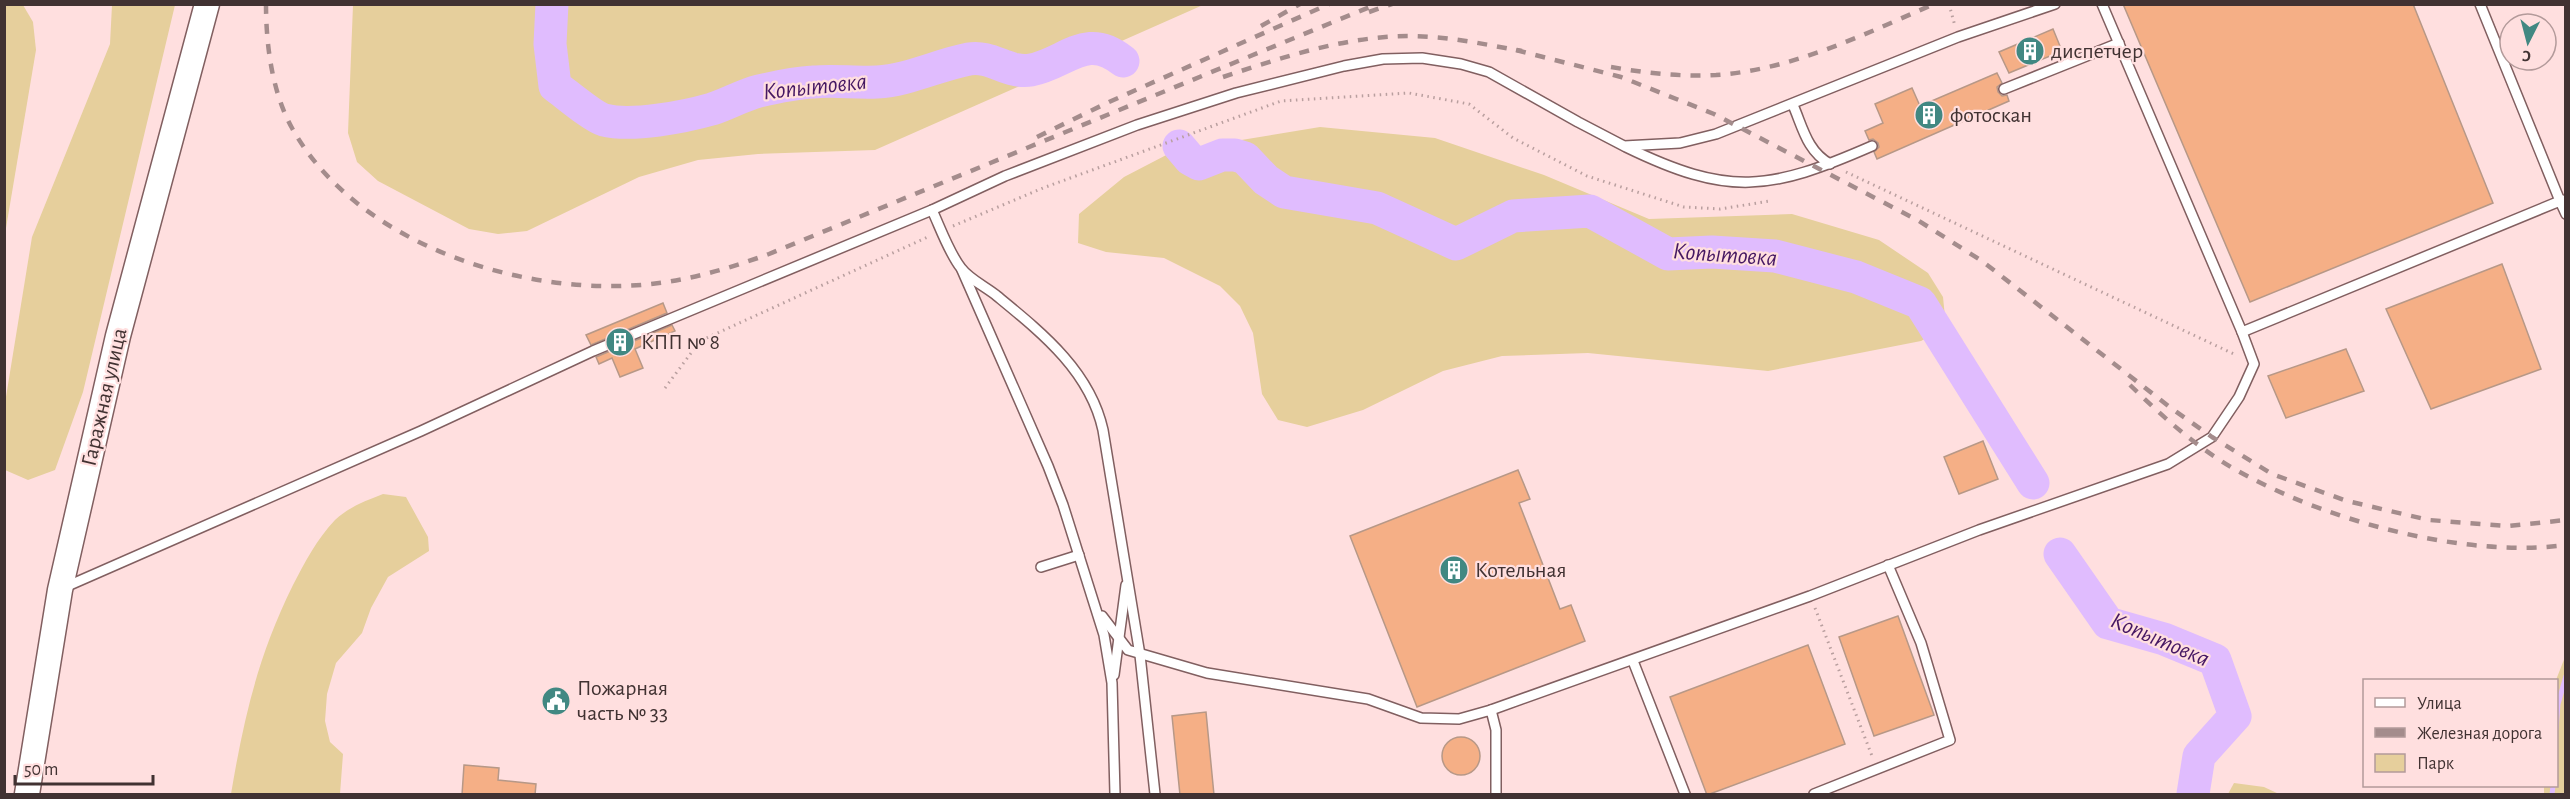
<svg xmlns="http://www.w3.org/2000/svg" width="2570" height="799" font-family="'Alegreya Sans',sans-serif">
<style>
.green{fill:#e6cf9c}
.lines{fill:none;stroke-linecap:round;stroke-linejoin:round}
.stream{stroke:#e0bcfe;stroke-width:5}
.river{stroke:#e0bcfe;stroke-width:33}
.building{fill:#f5af86;stroke:#b79887;stroke-width:1.5}
.service-casing{stroke:#815f60;stroke-width:12}
.tertiary-casing{stroke:#815f60;stroke-width:27}
.path{stroke:#b99f9f;stroke-width:3;stroke-dasharray:1.5 4.5;stroke-linecap:butt}
.service{stroke:#fff;stroke-width:9}
.tertiary{stroke:#fff;stroke-width:24}
.rail{stroke:#a48c8c;stroke-width:4.5;stroke-dasharray:10 10;stroke-linecap:butt}
.labels{text-anchor:middle;dominant-baseline:central;stroke-width:4.5;stroke-linejoin:round;paint-order:stroke}
.poi-label{font-size:22px;fill:#413232;stroke:#ffdfdf;text-anchor:start}
.street-label{font-size:22px;fill:#413232;stroke:#ffdfdf}
.water-label{font-size:24px;font-style:italic;fill:#461863;stroke:#ffdfdf}
</style>
<rect width="100%" height="100%" fill="#ffdfdf"/>
<g class="green">
<polygon points="5,4 23,5 33,22 36,50 5,234"/>
<polygon points="112,5 175,5 83,392 55,470 28,480 5,470 5,403 32,237 110,44"/>
<polygon points="353,5 353,4 1203,5 875,150 758,154 698,160 639,177 527,231 498,234 469,229 378,181 357,162 348,133"/>
<polygon points="1320,127 1435,138 1544,175 1649,219 1792,214 1879,240 1928,273 1943,297 1946,327 1921,341 1768,371 1588,353 1502,356 1443,371 1363,410 1307,427 1278,420 1262,394 1253,333 1240,306 1220,286 1164,258 1106,252 1078,243 1079,214 1124,177 1174,151"/>
<path d="M383,494l23,3 22,40 1,14 -41,26 -17,31 -9,25 -26,30 -9,31 -2,27 5,21 13,12 -3,40h-109c13,-77 27,-138 62,-209 12,-23 24,-46 42,-65 14,-13 30,-19 48,-26z"/>
<polygon points="2565,657 2565,794 2544,794 2544,786 2556,786 2556,680"/>
<polygon points="2234,783 2264,787 2279,794 2228,794"/>
</g>
<g class="lines">
<g class="stream">
<polyline points="2556,729 2558,704 2566,676"/>
<polyline points="2552,794 2553,786"/>
</g>
<g class="river">
<path d="M552,4l-2,40 5,42c10,7 38,31 49,34 28,7 80,-3 108,-11 16,-5 31,-14 47,-18 17,-4 36,-8 54,-9 21,-2 42,1 64,0 32,-2 61,-17 92,-23 23,-4 39,15 62,11 36,-7 55,-39 92,-9"/>
<polyline points="1179,146 1190,159 1199,164 1222,155 1235,155 1245,158 1266,180 1284,192 1377,208 1456,244 1513,216 1590,211 1668,254 1712,252 1775,256 1856,277 1920,303 2033,483"/>
<polyline points="2060,554 2108,623 2164,639 2215,660 2235,716 2199,756 2193,794"/>
</g>
</g>
<g class="building">
<polygon points="2123,4 2413,4 2493,203 2250,302"/>
<polygon points="2053,29 2062,51 2009,73 1999,52"/>
<polygon points="1997,73 2002,83 1997,87 1998,92 2002,96 2007,95 2009,101 1877,159 1874,152 1879,147 1878,143 1873,139 1869,140 1865,131 1883,123 1875,104 1912,88 1920,106"/>
<polygon points="2502,264 2541,369 2431,409 2386,309"/>
<polygon points="663,303 667,313 591,345 586,335"/>
<polygon points="672,325 675,331 635,349 643,368 620,377 612,358 599,364 596,357"/>
<polygon points="2346,349 2364,391 2286,418 2268,376"/>
<polygon points="1983,441 1998,479 1959,494 1944,457"/>
<polygon points="1518,470 1530,499 1519,503 1560,609 1571,605 1585,641 1417,707 1350,536"/>
<polygon points="1898,616 1934,715 1874,736 1839,637"/>
<polygon points="1808,645 1845,744 1707,795 1670,697"/>
<polygon points="1206,712 1214,795 1180,795 1172,716"/>
<circle cx="1461" cy="756" r="19"/>
<polygon points="464,765 499,768 498,780 536,784 535,795 462,795"/>
</g>
<g class="lines">
<g class="service-casing">
<g id="service">
<polyline points="2102,4 2242,332 2560,201 2566,214"/>
<polyline points="2480,4 2560,201 2563,200"/>
<polyline points="2004,89 2119,43"/>
<path d="M1793,105c10,23 14,46 37,59"/>
<path d="M1626,147c103,50 143,44 246,-1"/>
<path d="M932,210c8,17 17,43 29,58 8,11 25,19 36,28 45,37 93,75 106,134l37,225 15,139"/>
<polyline points="962,270 1048,466 1063,505 1104,635 1112,683 1115,794"/>
<polyline points="1041,567 1079,555"/>
<polyline points="63,588 421,431 593,351 932,210 1005,176 1137,125 1236,93 1344,66 1383,59 1422,58 1461,64 1489,72 1578,122 1624,146 1680,143 1716,134 1958,37 2055,4"/>
<polyline points="1102,616 1128,650 1207,673 1368,699 1421,718 1459,719 1491,710 1496,730 1496,794"/>
<polyline points="1633,661 1685,794"/>
<polyline points="1114,675 1126,585"/>
<polyline points="1491,710 1810,596 1979,530 2168,464 2212,437 2239,397 2254,364 2242,332"/>
<polyline points="1814,794 1950,740 1921,643 1888,565"/>
</g>
</g>
<g class="tertiary-casing">
<polyline id="tertiary" points="27,794 60,590 118,336 207,4"/>
</g>
<g class="path">
<polyline points="1949,4 1955,26"/>
<polyline points="1846,172 2236,355"/>
<polyline points="953,226 1043,188 1281,101 1409,93 1469,104 1513,138 1587,176 1684,207 1720,209 1770,201"/>
<polyline points="665,388 700,341 930,236"/>
<polyline points="1815,608 1872,756"/>
</g>
<use href="#service" class="service"/>
<use href="#tertiary" class="tertiary"/>
<g class="rail">
<path d="M266,4c0,41 6,88 26,124 66,119 239,172 367,155 38,-5 74,-16 110,-29l608,-250"/>
<polyline points="1369,12 1392,4"/>
<polyline points="1261,26 1300,4"/>
<polyline points="1516,50 1621,77 1714,114 1919,221 1982,261 2171,408 2212,437 2272,474 2347,501 2429,520 2508,526 2566,520"/>
<path d="M1611,67c35,6 70,10 105,8 76,-5 149,-41 218,-71"/>
<path d="M1223,77c66,-22 138,-46 209,-40 31,2 60,9 90,14"/>
<polyline points="1037,137 1109,102 1329,4"/>
<path d="M2130,385c36,35 74,69 119,92 87,46 218,81 317,68"/>
</g>
</g>
<defs>
<g id="building-disc" transform="scale(1.5)"><circle r="9.5" fill="#418882" stroke="#ffdfdf"/><path d="M-4-6H4V6H1V3H-1V6H-4ZM-2.5-4.3h1.7v1.8h-1.7ZM.8-4.3h1.7v1.8H.8ZM-2.5-1h1.7V.8h-1.7ZM.8-1h1.7V.8H.8Z" fill="#fff"/></g>
<g id="civic-disc" transform="scale(1.5)"><circle r="9.5" fill="#418882" stroke="#ffdfdf"/><path d="M-.6-6.5H3V-4.5H.6V-3L4-1V1h2V6H-6V1h2V-1L-.6-3ZM-1.2 2.5V6h2.4V2.5Z" fill="#fff"/></g>
</defs>
<g fill-rule="evenodd">
<use href="#building-disc" x="2030" y="51"/>
<use href="#building-disc" x="1929" y="115"/>
<use href="#building-disc" x="620" y="342"/>
<use href="#building-disc" x="1454" y="570"/>
<use href="#civic-disc" x="556" y="701"/>
</g>
<g class="labels">
<g class="poi-label">
<text x="2051" y="51">диспетчер</text>
<text x="1950" y="115">фотоскан</text>
<text x="641" y="342">КПП № 8</text>
<text x="1475" y="570">Котельная</text>
<text x="577" y="688">Пожарная<tspan x="577" dy="25">часть № 33</tspan></text>
</g>
<g class="street-label">
<text transform="translate(104 397) rotate(-77)">Гаражная улица</text>
</g>
<g class="water-label">
<text transform="translate(815 87) rotate(-6)">Копытовка</text>
<text transform="translate(1725 255) rotate(4)">Копытовка</text>
<text transform="translate(2160 640) rotate(23)">Копытовка</text>
</g>
</g>
<rect width="2570" height="799" fill="none" stroke="#413232" stroke-width="12"/>
<rect x="2363" y="679" width="195" height="108" fill="#ffdfdf" stroke="#b39a9a" stroke-width="1.5"/>
<rect x="2375" y="698" width="30" height="9" fill="#ffffff" stroke="#b39a9a" stroke-width="1.5"/>
<text x="2417" y="709" font-size="18" fill="#413232">Улица</text>
<rect x="2375" y="728" width="30" height="9" fill="#a48c8c" stroke="#b39a9a" stroke-width="1.5"/>
<text x="2417" y="739" font-size="18" fill="#413232">Железная дорога</text>
<rect x="2375" y="754" width="30" height="18" fill="#e6cf9c" stroke="#b39a9a" stroke-width="1.5"/>
<text x="2417" y="769" font-size="18" fill="#413232">Парк</text>
<g transform="translate(2528 42) rotate(186)"><circle r="28" fill="#ffdfdf" stroke="#b39a9a" stroke-width="1.5"/>
<path d="M0-4.5L10 22L0 15L-10 22Z" fill="#418882"/>
<text y="-9" font-size="16" font-weight="bold" text-anchor="middle" fill="#413232">С</text>
</g>
<path d="M15 775v9h138v-9" fill="none" stroke="#413232" stroke-width="3"/>
<text x="24" y="775" font-size="18" fill="#413232" stroke="#ffdfdf" stroke-width="4.5" paint-order="stroke">50 m</text>
</svg>
